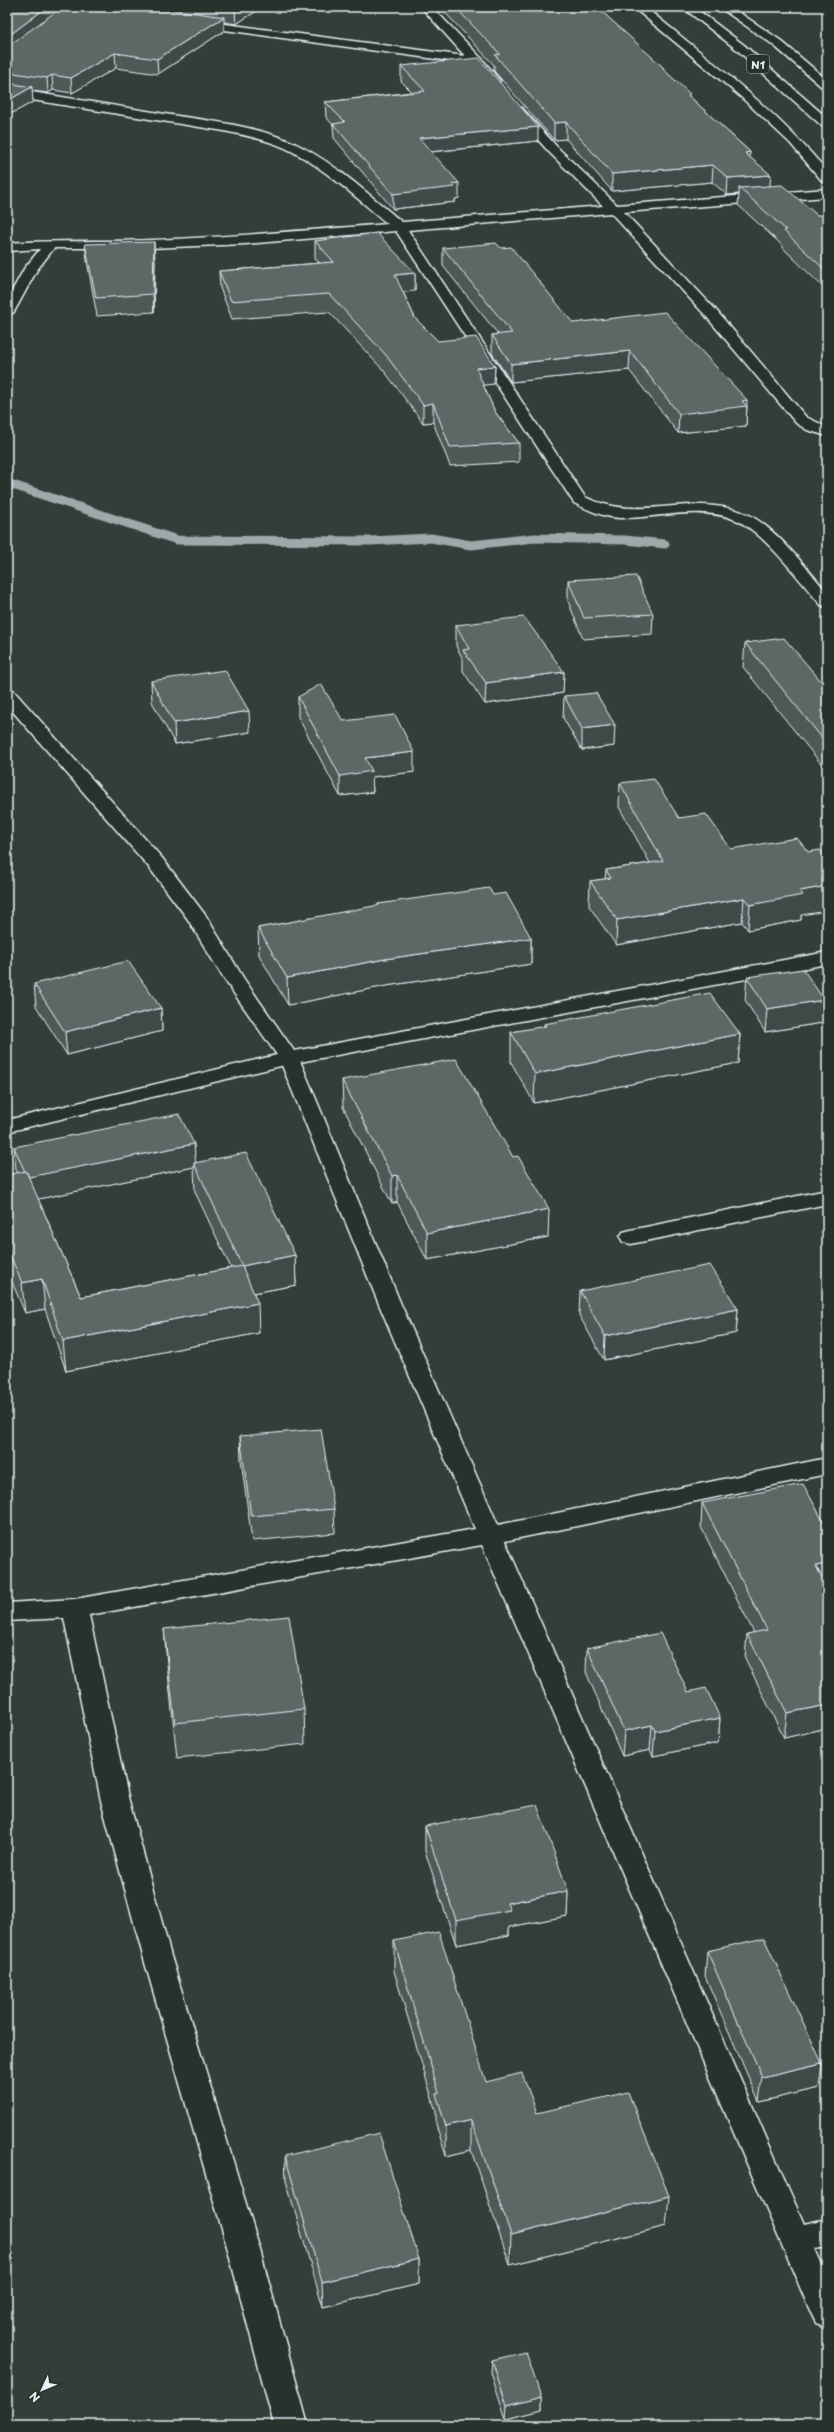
<svg xmlns="http://www.w3.org/2000/svg" width="834" height="2432" font-family="'Playpen Sans',sans-serif">
<style>
.lines{fill:none;stroke-linecap:round;stroke-linejoin:round}
.stream{stroke:#9ea9ab;stroke-width:9}
.minor-casing{stroke:#e8f1f8;stroke-width:3}
.tertiary-casing{stroke:#e8f1f8;stroke-width:3}
.primary-casing{stroke:#e8f1f8;stroke-width:3}
.minor{fill:#26332d;fill-rule:evenodd}
.tertiary{fill:#26332d;fill-rule:evenodd}
.primary{fill:#26332d;fill-rule:evenodd}
.wall{fill:#4f5957;stroke:#e8f1f8;fill-rule:evenodd}
.shaded-wall{fill:#404947;stroke:#e8f1f8}
.building{fill:#5c6865;stroke:#e8f1f8}
.labels{text-anchor:middle;dominant-baseline:central;stroke-width:3.5;stroke-linejoin:round;paint-order:stroke}
.shield{fill:#26332d;stroke:#aeb8bb;stroke-width:1}
.shield-label{font-size:11px;font-weight:bold;fill:#e8f1f8}
</style>
<rect width="100%" height="100%" fill="#323e39"/>
<filter id="ink" filterUnits="userSpaceOnUse"><feTurbulence type="fractalNoise" baseFrequency=".025" numOctaves="2"/><feDisplacementMap in="SourceGraphic" scale="8" xChannelSelector="R" yChannelSelector="G"/><feConvolveMatrix kernelMatrix="1 2 1 2 8 2 1 2 1" color-interpolation-filters="sRGB"/></filter>
<g filter="url(#ink)">
<g class="lines">
<polyline class="stream" points="7,483 177,540 370,541 431,538 471,545 535,538 625,540 665,544"/>
<g class="minor-casing">
<g id="minor">
<polygon points="421,7 432,7 482,59 500,81 498,83 490,83 472,64 195,26 189,23 195,20 465,56"/>
<path d="M633,7h12c63,52 129,101 182,164v12l-4,-1 -33,-39 -49,-46z"/>
<path d="M7,88c55,9 110,18 164,27 41,6 84,11 121,27 41,19 76,52 110,80l201,-16 -54,-54 -37,-41 6,-4 4,1 35,39 60,58 210,-16v8l-203,15 91,97 91,108 21,10v9l-20,-6 -11,-7 -91,-108 -94,-102 -203,17 177,267c29,14 57,12 89,9 25,-2 52,-2 75,9 28,14 57,53 78,77v15l-6,-2c-21,-24 -55,-70 -83,-84 -36,-17 -81,-2 -118,-3 -17,-1 -32,-8 -46,-15l-178,-272 -151,13 -95,4h-96l-17,22 -23,42 -7,4v-16l17,-31 16,-20 -33,2v-8c49,-3 97,-1 145,-3 79,-3 157,-10 236,-16 -33,-27 -66,-59 -105,-77 -19,-8 -39,-12 -59,-16l-217,-35z"/>
<polygon points="7,689 13,690 162,858 206,916 244,979 299,1058 400,1302 498,1525 827,1458 827,1474 505,1541 804,2224 827,2219 827,2247 815,2249 827,2276 827,2327 816,2323 811,2313 482,1545 89,1615 129,1801 171,1956 260,2250 308,2425 274,2425 228,2250 143,1956 101,1801 64,1618 7,1621 7,1603 75,1599 475,1529 378,1302 279,1058 224,979 187,918 148,866 7,705"/>
<polygon points="827,1190 827,1204 631,1244 623,1242 620,1237 623,1232 631,1230"/>
</g>
</g>
<g class="tertiary-casing">
<polygon id="tertiary" points="827,952 827,964 289,1064 7,1132 7,1120 289,1052"/>
</g>
<g class="primary-casing">
<g id="primary">
<polygon points="682,7 694,7 744,45 827,118 827,128 823,127 736,49"/>
<polygon points="719,7 731,7 780,40 827,80 827,90 823,88 772,44"/>
</g>
</g>
<use href="#minor" class="minor"/>
<use href="#tertiary" class="tertiary"/>
<use href="#primary" class="primary"/>
</g>
<g class="wall">
<polygon points="7,7 263,7 236,24 224,22 224,31 158,74 116,68 72,93 53,90 48,93 32,91 33,102 7,116"/>
<polygon points="440,7 597,7 664,70 690,97 750,152 749,156 770,186 827,221 827,290 826,290 783,248 783,246 738,205 739,194 727,195 712,182 612,191 566,139 554,140 494,71 494,65"/>
<polygon points="401,66 538,141 431,152 459,198 455,199 455,202 393,209 334,138 333,125 326,117 325,102 412,92 401,81"/>
<polygon points="315,241 415,273 415,291 403,292 415,318 438,341 495,366 494,384 483,385 495,412 519,443 519,462 450,466 433,422 423,423 385,372 329,312 232,319 220,288 219,271 320,263 315,259"/>
<polygon points="85,244 155,260 154,312 97,316 87,261"/>
<polygon points="443,248 573,323 747,406 746,426 678,433 629,370 511,382 492,353 492,335 498,334 443,266"/>
<polygon points="568,580 653,614 652,634 583,639 568,601"/>
<polygon points="456,625 564,672 563,693 485,704 463,671 463,659 456,646"/>
<polygon points="745,643 827,688 827,771 743,667"/>
<polygon points="151,681 250,732 175,744 152,702"/>
<polygon points="564,696 614,746 582,750 563,718"/>
<polygon points="298,697 343,721 414,772 372,777 373,792 340,796 298,717"/>
<polygon points="620,783 731,849 801,915 801,920 748,930 742,922 616,945 589,906 590,881 605,879 606,870 650,863 619,807"/>
<polygon points="493,895 531,938 531,964 386,986 288,1005 259,955 258,928 378,906 378,904"/>
<polygon points="747,977 822,1023 765,1032 745,1000"/>
<polygon points="34,984 161,1008 162,1031 67,1055 36,1006"/>
<polygon points="544,1024 740,1034 738,1063 534,1103 511,1062 511,1032 544,1027"/>
<polygon points="342,1080 513,1157 548,1237 427,1260 397,1202 392,1204 343,1107"/>
<path d="M14,1147l181,15 100,93 1,30 -42,8 5,40 -193,38 -21,-62 -20,4 -18,-43v-95l11,-2 -2,-3zM194,1167l1,25 36,76 -150,29 -43,-98z"/>
<polygon points="580,1291 738,1309 736,1333 604,1360 579,1315"/>
<polygon points="240,1436 334,1509 335,1533 252,1541 241,1460"/>
<polygon points="702,1503 827,1528 827,1728 784,1738 745,1658 747,1634 754,1633 701,1527"/>
<polygon points="164,1629 304,1709 305,1744 177,1758 167,1664"/>
<polygon points="587,1648 688,1692 720,1718 718,1743 653,1756 650,1750 622,1756 586,1672"/>
<polygon points="425,1826 568,1891 567,1916 509,1927 509,1935 456,1945 425,1851"/>
<polygon points="394,1941 486,2082 537,2113 666,2226 510,2265 471,2150 446,2156 436,2124 436,2112 394,1971"/>
<polygon points="707,1951 822,2063 819,2088 759,2102 705,1976"/>
<polygon points="285,2156 419,2259 419,2284 323,2307 286,2181"/>
<polygon points="492,2360 541,2397 541,2410 506,2419 491,2373"/>
</g>
<g class="shaded-wall">
<polygon points="47,7 67,7 7,52 7,37"/>
<polygon points="240,7 263,7 236,24 235,10"/>
<polygon points="224,17 224,31 158,74 157,59"/>
<polygon points="115,53 116,68 72,93 71,78"/>
<polygon points="52,75 53,90 48,93 47,78"/>
<polygon points="32,87 33,102 7,116 7,101"/>
<polygon points="566,122 566,139 554,140 554,123"/>
<polygon points="538,127 538,141 419,153 419,138"/>
<polygon points="750,152 749,169 745,153"/>
<polygon points="713,165 712,182 612,191 612,174"/>
<polygon points="771,175 769,192 739,188 739,194 727,195 728,178"/>
<polygon points="459,183 459,198 455,199 455,202 393,209 393,194"/>
<polygon points="154,242 155,260 154,312 153,294"/>
<polygon points="415,273 415,291 395,293 395,275"/>
<polygon points="827,277 827,290 826,290"/>
<polygon points="630,351 629,370 511,382 511,364"/>
<polygon points="495,366 494,384 476,386 476,368"/>
<polygon points="747,400 746,426 678,433 679,414"/>
<polygon points="433,403 433,422 423,423 423,405"/>
<polygon points="564,672 563,693 485,704 486,683"/>
<polygon points="249,711 250,732 175,744 174,723"/>
<polygon points="615,725 614,746 582,750 582,729"/>
<polygon points="414,752 414,772 372,777 373,792 340,796 340,776 365,758"/>
<polygon points="827,886 827,911 801,915 801,920 748,930 750,905 800,891"/>
<polygon points="744,898 742,922 616,945 617,920"/>
<polygon points="531,938 531,964 386,986 288,1005 287,978 385,959"/>
<polygon points="824,1000 822,1023 765,1032 767,1009"/>
<polygon points="161,1008 162,1031 67,1055 65,1032"/>
<polygon points="740,1034 738,1063 534,1103 535,1074"/>
<polygon points="194,1144 196,1166 194,1163 194,1167 29,1201 27,1177"/>
<polygon points="397,1175 397,1202 392,1204 392,1176"/>
<polygon points="549,1209 548,1237 427,1260 427,1233"/>
<polygon points="295,1255 296,1285 243,1295 242,1266"/>
<polygon points="42,1279 45,1309 25,1313 22,1283"/>
<polygon points="258,1303 259,1333 66,1371 63,1341"/>
<polygon points="738,1309 736,1333 604,1360 605,1336"/>
<polygon points="827,1564 827,1587 816,1566"/>
<polygon points="827,1705 827,1728 784,1738 787,1713"/>
<polygon points="720,1718 718,1743 653,1756 655,1731"/>
<polygon points="652,1725 650,1750 622,1756 624,1731"/>
<polygon points="568,1891 567,1916 509,1927 509,1935 456,1945 456,1920 507,1903"/>
<polygon points="822,2063 819,2088 759,2102 762,2077"/>
<polygon points="471,2120 471,2150 446,2156 446,2126"/>
<polygon points="669,2196 666,2226 510,2265 511,2235"/>
<polygon points="419,2259 419,2284 323,2307 322,2282"/>
<polygon points="541,2397 541,2410 506,2419 507,2406"/>
</g>
<g class="building">
<polygon points="7,7 47,7 7,37"/>
<polygon points="62,7 156,7 224,17 157,59 115,53 71,78 52,75 47,78 7,72 7,47"/>
<polygon points="218,7 240,7 235,10"/>
<polygon points="455,7 597,7 664,68 662,68 690,94 688,95 750,152 745,153 771,175 728,178 713,165 612,174 566,122 554,123 495,55 500,54"/>
<polygon points="479,58 538,127 419,138 459,183 452,184 455,187 393,194 333,124 345,122 325,102 425,91 401,66"/>
<polygon points="7,83 32,87 7,101"/>
<polygon points="782,185 817,215 820,215 827,221 827,272 784,231 786,230 739,188"/>
<polygon points="377,233 415,273 395,275 415,318 438,341 476,337 495,366 476,368 495,412 519,443 450,447 433,403 423,405 385,354 329,294 231,301 219,271 334,262 315,241"/>
<polygon points="154,242 153,294 96,298 85,244"/>
<polygon points="496,243 501,248 511,247 573,323 665,312 747,400 742,401 747,406 679,414 630,351 511,364 492,335 512,333 443,248"/>
<polygon points="636,576 653,614 584,618 568,580"/>
<polygon points="524,617 564,672 486,683 463,650 469,649 456,625"/>
<polygon points="784,638 827,688 827,744 745,643"/>
<polygon points="225,670 249,711 174,723 151,681"/>
<polygon points="321,684 343,721 395,715 414,752 365,758 372,771 340,776 298,697"/>
<polygon points="596,693 615,725 582,729 564,696"/>
<polygon points="654,779 679,818 706,814 731,849 797,838 808,852 820,850 827,859 827,886 800,891 803,895 750,905 744,898 617,920 590,881 611,878 606,870 663,861 620,783"/>
<polygon points="489,888 493,895 506,893 531,938 385,959 287,978 258,928 379,905 378,904"/>
<polygon points="128,961 161,1008 65,1032 34,984"/>
<polygon points="803,969 824,1000 767,1009 747,977"/>
<polygon points="710,993 740,1034 535,1074 511,1032 546,1026 544,1024"/>
<polygon points="456,1059 513,1157 518,1156 549,1209 427,1233 397,1175 392,1176 342,1080"/>
<polygon points="179,1114 194,1144 29,1177 26,1171 25,1172 14,1147"/>
<polygon points="246,1153 295,1255 242,1266 194,1163"/>
<polygon points="26,1171 81,1297 242,1266 258,1303 63,1341 42,1279 22,1283 7,1248 7,1175"/>
<polygon points="710,1265 738,1309 605,1336 580,1291"/>
<polygon points="321,1429 334,1509 251,1516 240,1436"/>
<polygon points="803,1484 827,1528 827,1564 816,1566 827,1587 827,1705 787,1713 747,1634 767,1630 702,1503"/>
<polygon points="289,1616 304,1709 175,1723 164,1629"/>
<polygon points="660,1633 688,1692 706,1688 720,1718 655,1731 652,1725 624,1731 587,1648"/>
<polygon points="537,1805 568,1891 507,1903 510,1910 456,1920 425,1826"/>
<polygon points="439,1932 486,2082 522,2073 537,2113 628,2092 669,2196 511,2235 471,2120 446,2126 436,2094 439,2093 394,1941"/>
<polygon points="764,1938 822,2063 762,2077 707,1951"/>
<polygon points="379,2133 419,2259 322,2282 285,2156"/>
<polygon points="526,2352 541,2397 507,2406 492,2360"/>
</g>
</g>
<g class="labels">
<rect class="shield" x="747" y="55" width="22" height="18" rx="3"/>
<g class="shield-label">
<text x="758" y="64">N1</text>
</g>
</g>
<rect width="834" height="2432" fill="none" stroke="#26332d" stroke-width="24"/>
<rect x="12" y="12" width="810" height="2408" fill="none" stroke="#e8f1f8" stroke-width="1.5" filter="url(#ink)"/>
<g transform="translate(42 2390) rotate(226)" stroke="#26332d" stroke-width="3" paint-order="stroke">
<path d="M0-3L7 15L0 10L-7 15Z" fill="#e8f1f8"/>
<text y="-6" font-size="11" font-weight="bold" text-anchor="middle" fill="#e8f1f8">N</text>
</g>
</svg>
